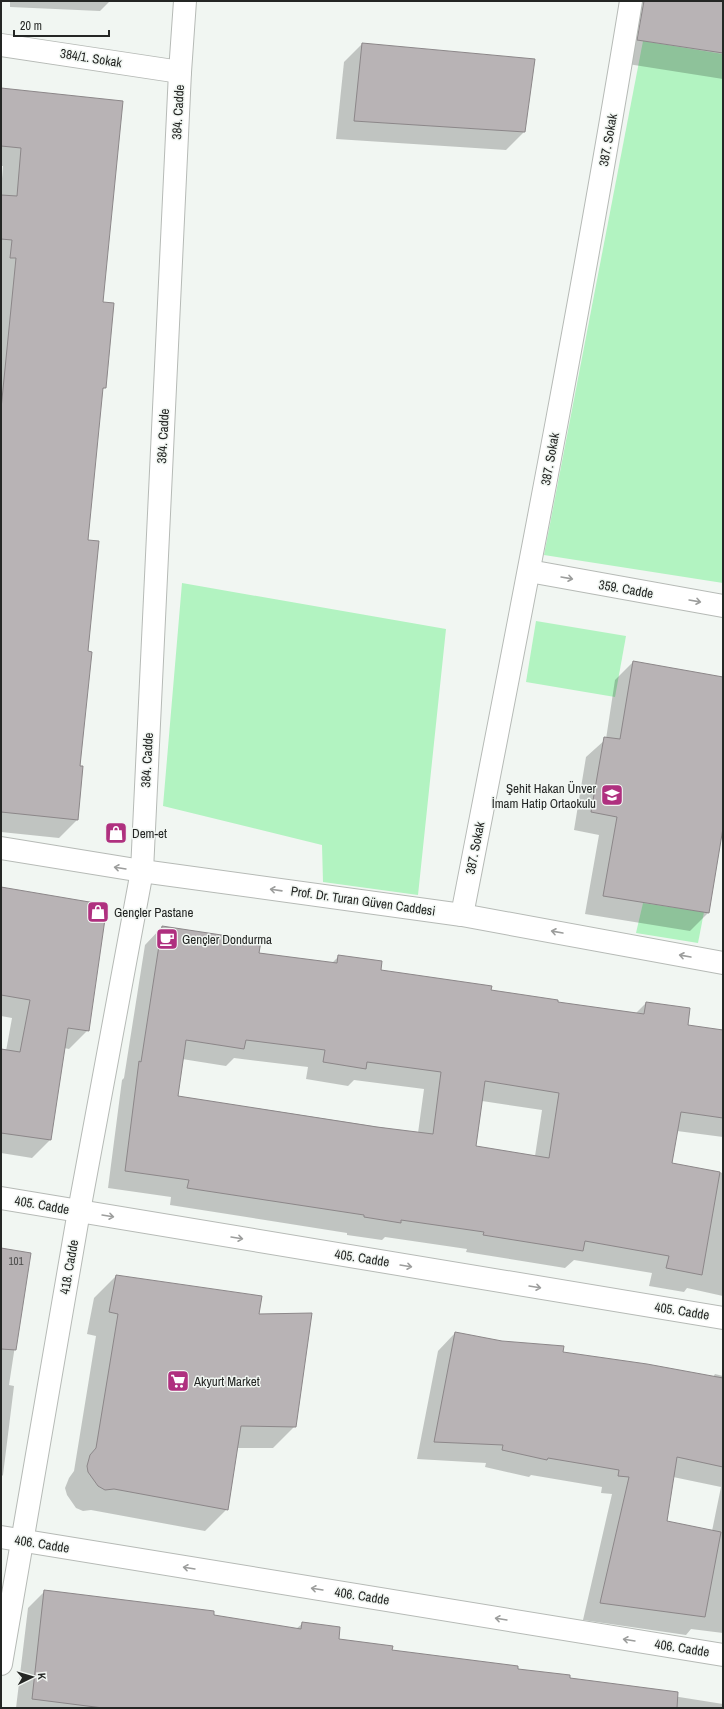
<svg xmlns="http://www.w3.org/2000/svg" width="724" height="1709" font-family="'Archivo Narrow',sans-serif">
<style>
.green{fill:#b2f3c1}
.shadow{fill:#0003;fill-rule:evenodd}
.building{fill:#b8b3b5;stroke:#8c8789;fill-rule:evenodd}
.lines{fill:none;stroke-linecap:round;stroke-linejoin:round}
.street-casing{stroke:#b6bab6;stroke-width:24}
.secondary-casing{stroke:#b6bab6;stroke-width:24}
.street{stroke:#fff;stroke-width:22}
.secondary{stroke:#fff;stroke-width:22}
.oneway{stroke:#9c9d9c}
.labels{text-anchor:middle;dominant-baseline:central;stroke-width:3;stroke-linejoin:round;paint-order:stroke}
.number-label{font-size:11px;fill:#494948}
.street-label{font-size:13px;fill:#242624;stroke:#f1f6f2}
.poi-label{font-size:13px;fill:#242624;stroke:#f1f6f2;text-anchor:start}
</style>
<rect width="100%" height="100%" fill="#f1f6f2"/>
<g class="green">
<polygon points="643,41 723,54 723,583 544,555"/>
<polygon points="182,583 446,629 418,895 323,882 322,845 163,806"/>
<polygon points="536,621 626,636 615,697 526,682"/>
<polygon points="643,903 704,912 698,943 636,933"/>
</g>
<g class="shadow">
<polygon points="10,1 110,1 100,11 10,7"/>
<polygon points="628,1 723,1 723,79 615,62"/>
<polygon points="362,44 524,132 506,150 336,139 344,62"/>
<polygon points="1,89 102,302 105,387 102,390 87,541 87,652 77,820 59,838 1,832 1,191 3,166 1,166"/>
<polygon points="633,662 723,678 723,822 708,913 690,931 585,914 599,835 574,830 586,757 606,739 615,680"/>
<polygon points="1,888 88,1030 69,1049 64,1048 50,1140 32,1158 1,1153 1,1050 6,1051 12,1018 1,1016"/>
<path d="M162,927l96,26 74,10 7,-7 41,15 176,32 80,10 10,-10 41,23 36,5v106l-46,-6 -6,33 52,9v123l-36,-8 -3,4 -35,-6 3,-13 -78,-13 -9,8 -99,-16 1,-3 -82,-12 -3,3 -35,-5v-2l-177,-28 1,-8 -63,-9 14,-108 2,-2 21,-133zM234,1058l74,9 -2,12 42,7 6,-6 70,9 -6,44 -241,-37 5,-37 44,7zM482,1101l60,9 -7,46 -60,-9z"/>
<polygon points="1,1249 29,1254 9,1385 14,1386 3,1475 1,1477"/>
<polygon points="116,1276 258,1315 295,1426 273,1448 237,1448 227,1509 205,1531 91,1510 83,1511 76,1508 67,1495 65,1488 69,1478 74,1471 96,1336 87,1334 94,1298"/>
<path d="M455,1333l107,20 151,24 2,-3 8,2v257l-32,-4 -5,6 -103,-15 29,-126 -11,-1 1,-6 -71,-12 -2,2 -44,-10 1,-4 -69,-4 21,-108zM673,1477l48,10 -9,44 -46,-9z"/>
<polygon points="45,1591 296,1629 303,1623 338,1640 391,1651 723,1704 723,1708 16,1708 28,1608"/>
</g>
<g class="building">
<polygon points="644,1 723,1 723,53 637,40"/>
<polygon points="362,43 535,59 525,132 354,121"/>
<polygon points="1,88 123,101 103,302 114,303 106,388 103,388 88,540 99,541 88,651 92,652 80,766 83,766 78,820 1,812 1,409 16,258 10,258 12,240 1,239 1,195 17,196 21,148 1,146"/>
<polygon points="633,661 723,677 723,828 709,913 603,896 617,817 591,812 604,737 620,739"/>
<polygon points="1,887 107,905 89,1031 68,1028 51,1140 1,1133 1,1049 20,1052 30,1000 1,995"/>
<path d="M162,926l99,15 -2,12 78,10 1,-8 44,6 -1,9 111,16 -1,4 67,10v2l86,12 2,-12 44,6 -2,17 35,5v88l-42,-6 -9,51 48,9 -18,103 -36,-7 3,-12 -84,-15 -2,10 -100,-16 1,-3 -83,-12v3l-37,-6v-2l-177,-27 2,-8 -64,-9 14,-110 2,1zM186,1040l58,9 2,-9 79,10 -2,12 43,7 1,-7 74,10 -8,62 -56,-7 -199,-31zM485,1081l74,12 -10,65 -73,-12z"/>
<polygon points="1,1248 31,1253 16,1350 1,1349"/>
<polygon points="116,1275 262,1296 259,1314 312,1313 296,1427 241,1426 228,1510 114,1489 105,1490 98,1486 88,1472 87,1466 90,1455 96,1448 118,1314 109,1312"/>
<polygon points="455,1332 502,1341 564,1346 563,1352 647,1364 723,1378 723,1467 677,1457 667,1521 721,1532 705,1617 600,1603 629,1477 618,1476 619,1470 548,1458 547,1460 502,1450 503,1445 434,1442"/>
<polygon points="44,1590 214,1611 214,1615 301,1629 302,1622 340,1627 339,1639 393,1646 392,1650 518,1666 518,1669 570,1675 570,1678 678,1692 677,1708 103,1708 32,1699"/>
</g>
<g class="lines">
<g class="street-casing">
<g id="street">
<polyline points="1,45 180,72"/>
<polyline points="529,571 723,606"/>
<polyline points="1,848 142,871 462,915 723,963"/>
<path d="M462,915c59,-304 119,-608 169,-914"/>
<polyline points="1,1198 723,1318"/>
<polyline points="1,1537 723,1655"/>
</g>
</g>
<g class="secondary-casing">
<polyline id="secondary" points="1,1664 79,1211 142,871 180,72 185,1"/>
</g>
<use href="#street" class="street"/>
<use href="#secondary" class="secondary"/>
</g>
<defs><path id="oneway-shaft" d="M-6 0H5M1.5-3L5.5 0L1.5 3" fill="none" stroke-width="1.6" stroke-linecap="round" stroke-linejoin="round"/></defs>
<g class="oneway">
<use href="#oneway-shaft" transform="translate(567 578) rotate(10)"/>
<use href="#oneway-shaft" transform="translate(695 601) rotate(10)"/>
<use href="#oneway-shaft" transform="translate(120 868) rotate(-171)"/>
<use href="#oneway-shaft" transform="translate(276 890) rotate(-172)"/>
<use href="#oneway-shaft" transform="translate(557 932) rotate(-170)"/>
<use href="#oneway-shaft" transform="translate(685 956) rotate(-170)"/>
<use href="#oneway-shaft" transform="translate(108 1216) rotate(9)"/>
<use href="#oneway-shaft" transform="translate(237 1238) rotate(9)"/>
<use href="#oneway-shaft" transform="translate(406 1266) rotate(9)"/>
<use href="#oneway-shaft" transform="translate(535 1287) rotate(9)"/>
<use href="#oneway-shaft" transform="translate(189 1568) rotate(-171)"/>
<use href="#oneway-shaft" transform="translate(317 1589) rotate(-171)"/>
<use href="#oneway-shaft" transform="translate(501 1619) rotate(-171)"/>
<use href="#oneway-shaft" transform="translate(629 1640) rotate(-171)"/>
</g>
<defs>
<g id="school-square" transform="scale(1.15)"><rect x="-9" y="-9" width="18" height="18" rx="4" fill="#af307f" stroke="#f1f6f2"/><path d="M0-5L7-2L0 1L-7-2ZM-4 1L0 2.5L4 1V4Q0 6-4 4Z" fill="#fff"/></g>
<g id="shop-square" transform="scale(1.15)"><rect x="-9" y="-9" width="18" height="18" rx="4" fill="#af307f" stroke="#f1f6f2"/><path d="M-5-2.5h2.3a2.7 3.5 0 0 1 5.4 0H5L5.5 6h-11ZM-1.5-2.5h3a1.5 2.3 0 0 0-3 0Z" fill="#fff"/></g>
<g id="cafe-square" transform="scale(1.15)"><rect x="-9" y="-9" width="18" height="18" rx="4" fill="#af307f" stroke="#f1f6f2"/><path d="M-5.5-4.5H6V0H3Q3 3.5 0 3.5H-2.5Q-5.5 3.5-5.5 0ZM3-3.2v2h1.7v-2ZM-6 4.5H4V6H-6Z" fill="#fff"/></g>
<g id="supermarket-square" transform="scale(1.15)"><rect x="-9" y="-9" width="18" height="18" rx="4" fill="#af307f" stroke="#f1f6f2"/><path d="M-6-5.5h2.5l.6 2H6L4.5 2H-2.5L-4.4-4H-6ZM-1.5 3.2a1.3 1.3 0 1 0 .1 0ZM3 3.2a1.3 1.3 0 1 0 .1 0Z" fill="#fff"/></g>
</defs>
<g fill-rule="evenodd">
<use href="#school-square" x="612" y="795"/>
<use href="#shop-square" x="116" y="833"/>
<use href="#shop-square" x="98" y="912"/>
<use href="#cafe-square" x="167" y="939"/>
<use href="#supermarket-square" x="178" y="1381"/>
</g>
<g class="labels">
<g class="number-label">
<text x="16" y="1261">101</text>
</g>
<g class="street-label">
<text transform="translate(91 58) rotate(9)">384/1. Sokak</text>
<text transform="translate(178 112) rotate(-87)">384. Cadde</text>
<text transform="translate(608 140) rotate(-80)">387. Sokak</text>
<text transform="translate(163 436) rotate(-87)">384. Cadde</text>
<text transform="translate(550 459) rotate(-80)">387. Sokak</text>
<text transform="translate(626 589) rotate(10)">359. Cadde</text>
<text transform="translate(147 760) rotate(-87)">384. Cadde</text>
<text transform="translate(475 848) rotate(-79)">387. Sokak</text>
<text transform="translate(363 901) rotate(8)">Prof. Dr. Turan Güven Caddesi</text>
<text transform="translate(42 1205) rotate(10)">405. Cadde</text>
<text transform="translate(362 1258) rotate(9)">405. Cadde</text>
<text transform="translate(69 1267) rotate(-80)">418. Cadde</text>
<text transform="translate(682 1311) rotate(9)">405. Cadde</text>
<text transform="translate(42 1544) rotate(9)">406. Cadde</text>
<text transform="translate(362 1596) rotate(9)">406. Cadde</text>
<text transform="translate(682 1648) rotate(9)">406. Cadde</text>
</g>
<g class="poi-label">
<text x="596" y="788" text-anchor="end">Şehit Hakan Ünver<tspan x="596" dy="15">İmam Hatip Ortaokulu</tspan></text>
<text x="132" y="833">Dem-et</text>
<text x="114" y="912">Gençler Pastane</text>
<text x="182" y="939">Gençler Dondurma</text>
<text x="194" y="1381">Akyurt Market</text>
</g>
</g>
<rect width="724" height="1709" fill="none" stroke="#242624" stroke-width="4"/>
<g transform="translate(32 1677) rotate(85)" stroke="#f1f6f2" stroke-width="3" paint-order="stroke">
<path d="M0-3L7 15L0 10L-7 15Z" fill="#242624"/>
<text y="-6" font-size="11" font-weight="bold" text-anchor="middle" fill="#242624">K</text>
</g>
<path d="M14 30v6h95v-6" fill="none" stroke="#242624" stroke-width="2"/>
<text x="20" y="30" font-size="12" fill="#242624" stroke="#f1f6f2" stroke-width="3" paint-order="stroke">20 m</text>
</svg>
